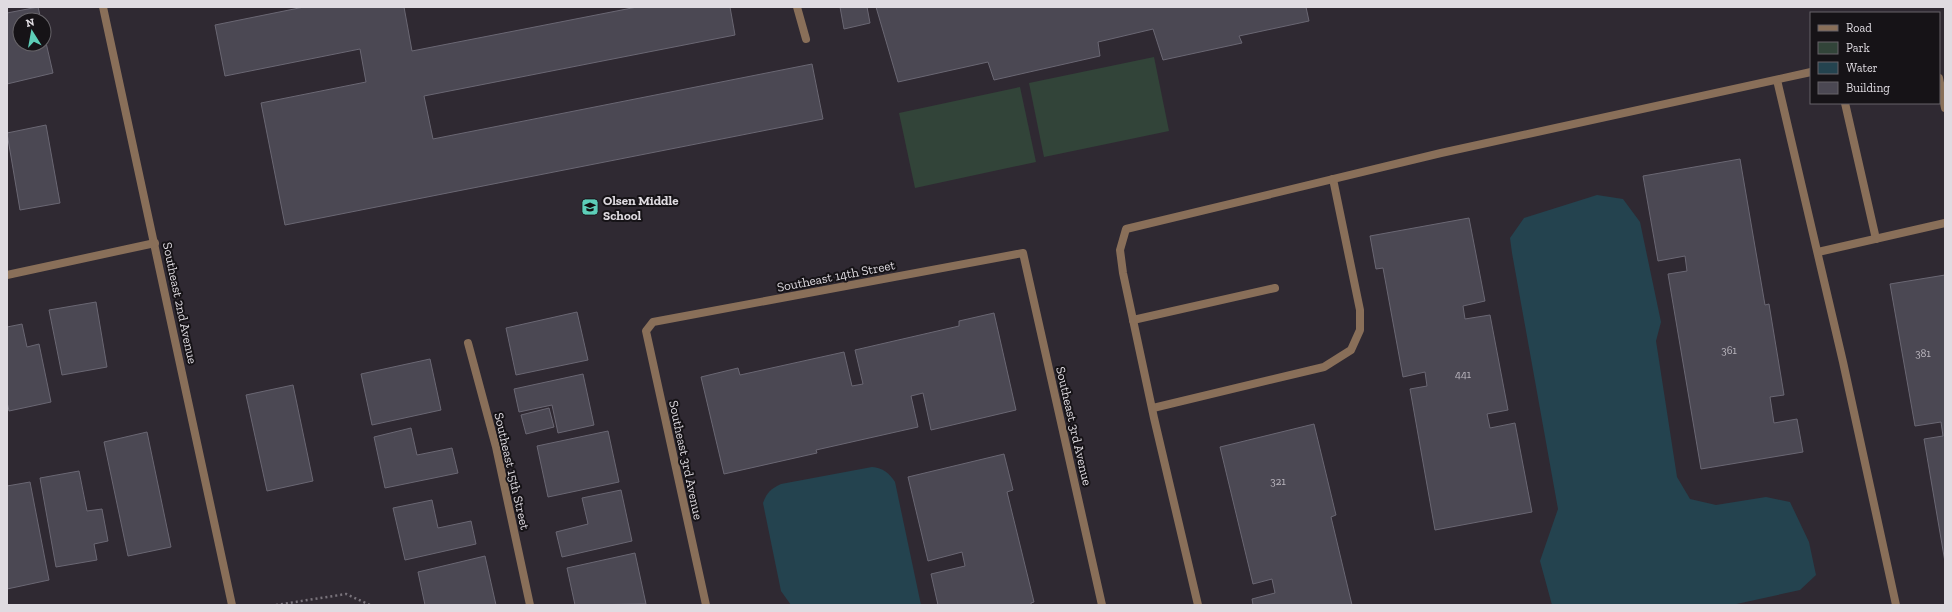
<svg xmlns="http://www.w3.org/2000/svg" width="1952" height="612" font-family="'Zilla Slab',serif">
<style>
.green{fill:#324439}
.water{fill:#24434f}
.building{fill:#4b4853;stroke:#6a6773}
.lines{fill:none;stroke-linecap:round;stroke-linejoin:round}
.path{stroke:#79737b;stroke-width:2.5;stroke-dasharray:2 3;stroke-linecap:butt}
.lane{stroke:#896f59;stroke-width:8}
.street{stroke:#896f59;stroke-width:8}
.labels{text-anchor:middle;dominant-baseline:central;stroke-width:4;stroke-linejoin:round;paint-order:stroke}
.number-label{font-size:11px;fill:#bab6be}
.poi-label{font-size:13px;font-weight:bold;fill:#dfdbe1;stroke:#161317;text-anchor:start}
.street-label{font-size:13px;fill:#dfdbe1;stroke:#161317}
</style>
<rect width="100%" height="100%" fill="#2f2932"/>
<g class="green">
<polygon points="1154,57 1169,131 1044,157 1029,83"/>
<polygon points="1020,87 1036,162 915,188 899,113"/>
</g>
<g class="water">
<polygon points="1597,195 1623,199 1640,222 1661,322 1656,341 1677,477 1690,499 1716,505 1766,497 1790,502 1809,542 1816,575 1800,590 1732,605 1552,605 1540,561 1558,509 1512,253 1510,238 1524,218"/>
<path d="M872,467c11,1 17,6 23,15l26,123h-130l-10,-14 -18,-88c4,-11 8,-14 18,-19z"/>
</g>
<g class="building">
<polygon points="38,7 41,20 20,20 20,44 44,44 44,34 53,73 7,84 7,13"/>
<polygon points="304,7 404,7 412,51 637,7 730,7 735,35 424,96 433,139 812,64 823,119 285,225 261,103 366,82 360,49 225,76 215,25"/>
<polygon points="840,7 867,7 870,23 844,29"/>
<polygon points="876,7 1306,7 1309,21 1239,36 1242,43 1163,60 1153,29 1098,42 1100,56 994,80 988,62 898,82"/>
<polygon points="46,125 60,203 20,210 7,133"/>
<polygon points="1740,159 1765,305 1769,304 1784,395 1770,397 1774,423 1797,419 1803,452 1701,469 1668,274 1687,271 1685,256 1658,261 1643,176"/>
<polygon points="1469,218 1485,301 1463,306 1465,319 1490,315 1508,410 1487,414 1490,428 1515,423 1532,512 1435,530 1410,389 1427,386 1425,372 1403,377 1383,268 1376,269 1370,236"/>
<polygon points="1945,275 1945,562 1924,439 1943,436 1941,422 1915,426 1890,284"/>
<polygon points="96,302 107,367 62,375 49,310"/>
<polygon points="577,312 588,360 516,375 506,328"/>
<polygon points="994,313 1016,410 931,430 923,393 911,396 918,427 816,450 817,453 724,474 701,377 738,368 740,375 844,352 852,386 863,384 855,350 959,326 959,321"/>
<polygon points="22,324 27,347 39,344 51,402 9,411 7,402 7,327"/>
<polygon points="430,359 441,410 372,425 361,374"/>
<polygon points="583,374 594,425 558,433 552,405 519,412 514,389"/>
<polygon points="293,385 313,481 267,491 246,395"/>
<polygon points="549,408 554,427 526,434 521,415"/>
<polygon points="1314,424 1336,515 1331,517 1352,605 1253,605 1252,599 1275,593 1272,579 1253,584 1220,447"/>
<polygon points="411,428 417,455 452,448 458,473 385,488 374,437"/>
<polygon points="608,431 619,482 548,497 537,446"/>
<polygon points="147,432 171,547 128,556 104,442"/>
<polygon points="1004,454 1013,490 1007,492 1034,602 1031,603 1031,605 938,605 931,574 965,566 962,552 928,561 908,477"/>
<polygon points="79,471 87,511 102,509 108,541 94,544 97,560 56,567 40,478"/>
<polygon points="30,482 49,580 7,589 7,486"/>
<polygon points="621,490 632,541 562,557 556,532 588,524 582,498"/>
<polygon points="432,500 438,528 471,521 476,544 405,560 393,508"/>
<polygon points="635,553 646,604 575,605 567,568"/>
<polygon points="485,556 496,605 425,605 418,572"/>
</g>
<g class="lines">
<polyline class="path" points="276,605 346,594 370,605"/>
<g class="lane">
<polyline points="797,7 806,39"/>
<polyline points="1939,78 1945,108"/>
<polyline points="1777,80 1843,362 1896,605"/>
<polyline points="1845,103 1876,239"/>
<polyline points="1818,252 1945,223"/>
<polyline points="1133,320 1275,288"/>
<polyline points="1153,408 1324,367 1351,350 1360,330 1360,310 1333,179"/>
<polyline points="706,605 646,331 653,322 1023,253 1102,605"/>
<polyline points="1198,605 1154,418 1123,273 1120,250 1126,229 1441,153 1811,72"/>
</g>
<g class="street">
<polyline points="103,7 232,605"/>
<polyline points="7,275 155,243"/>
<polyline points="468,343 496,447 530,605"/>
</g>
</g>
<defs>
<g id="school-square" transform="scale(0.9)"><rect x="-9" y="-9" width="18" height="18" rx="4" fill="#5dceb8" stroke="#161317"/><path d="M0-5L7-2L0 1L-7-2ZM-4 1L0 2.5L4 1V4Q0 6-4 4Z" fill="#111"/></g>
</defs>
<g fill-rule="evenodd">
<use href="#school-square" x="590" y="207"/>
</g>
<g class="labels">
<g class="number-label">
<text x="1729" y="350">361</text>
<text x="1923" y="353">381</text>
<text x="1463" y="374">441</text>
<text x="1278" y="481">321</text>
</g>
<g class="poi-label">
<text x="603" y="200">Olsen Middle<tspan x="603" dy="15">School</tspan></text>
</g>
<g class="street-label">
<text transform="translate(836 276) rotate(-11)">Southeast 14th Street</text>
<text transform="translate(180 303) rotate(78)">Southeast 2nd Avenue</text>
<text transform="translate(1074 426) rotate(77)">Southeast 3rd Avenue</text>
<text transform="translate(686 460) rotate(78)">Southeast 3rd Avenue</text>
<text transform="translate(512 471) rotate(77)">Southeast 15th Street</text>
</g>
</g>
<rect width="1952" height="612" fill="none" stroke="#dfdbe1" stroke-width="16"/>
<rect x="1810" y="12" width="130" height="92" fill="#161317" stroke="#666368"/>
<rect x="1818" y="25" width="20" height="6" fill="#896f59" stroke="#666368"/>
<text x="1846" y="32" font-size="12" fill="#dfdbe1">Road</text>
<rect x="1818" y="42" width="20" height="12" fill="#324439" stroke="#666368"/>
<text x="1846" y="52" font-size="12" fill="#dfdbe1">Park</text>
<rect x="1818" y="62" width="20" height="12" fill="#24434f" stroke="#666368"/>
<text x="1846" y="72" font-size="12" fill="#dfdbe1">Water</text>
<rect x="1818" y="82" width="20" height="12" fill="#4b4853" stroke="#666368"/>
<text x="1846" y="92" font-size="12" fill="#dfdbe1">Building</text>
<g transform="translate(32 32) rotate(349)"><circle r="19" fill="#161317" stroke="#666368"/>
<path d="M0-3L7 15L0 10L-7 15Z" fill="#5dceb8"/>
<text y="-6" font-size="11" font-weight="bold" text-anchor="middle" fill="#dfdbe1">N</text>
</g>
</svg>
